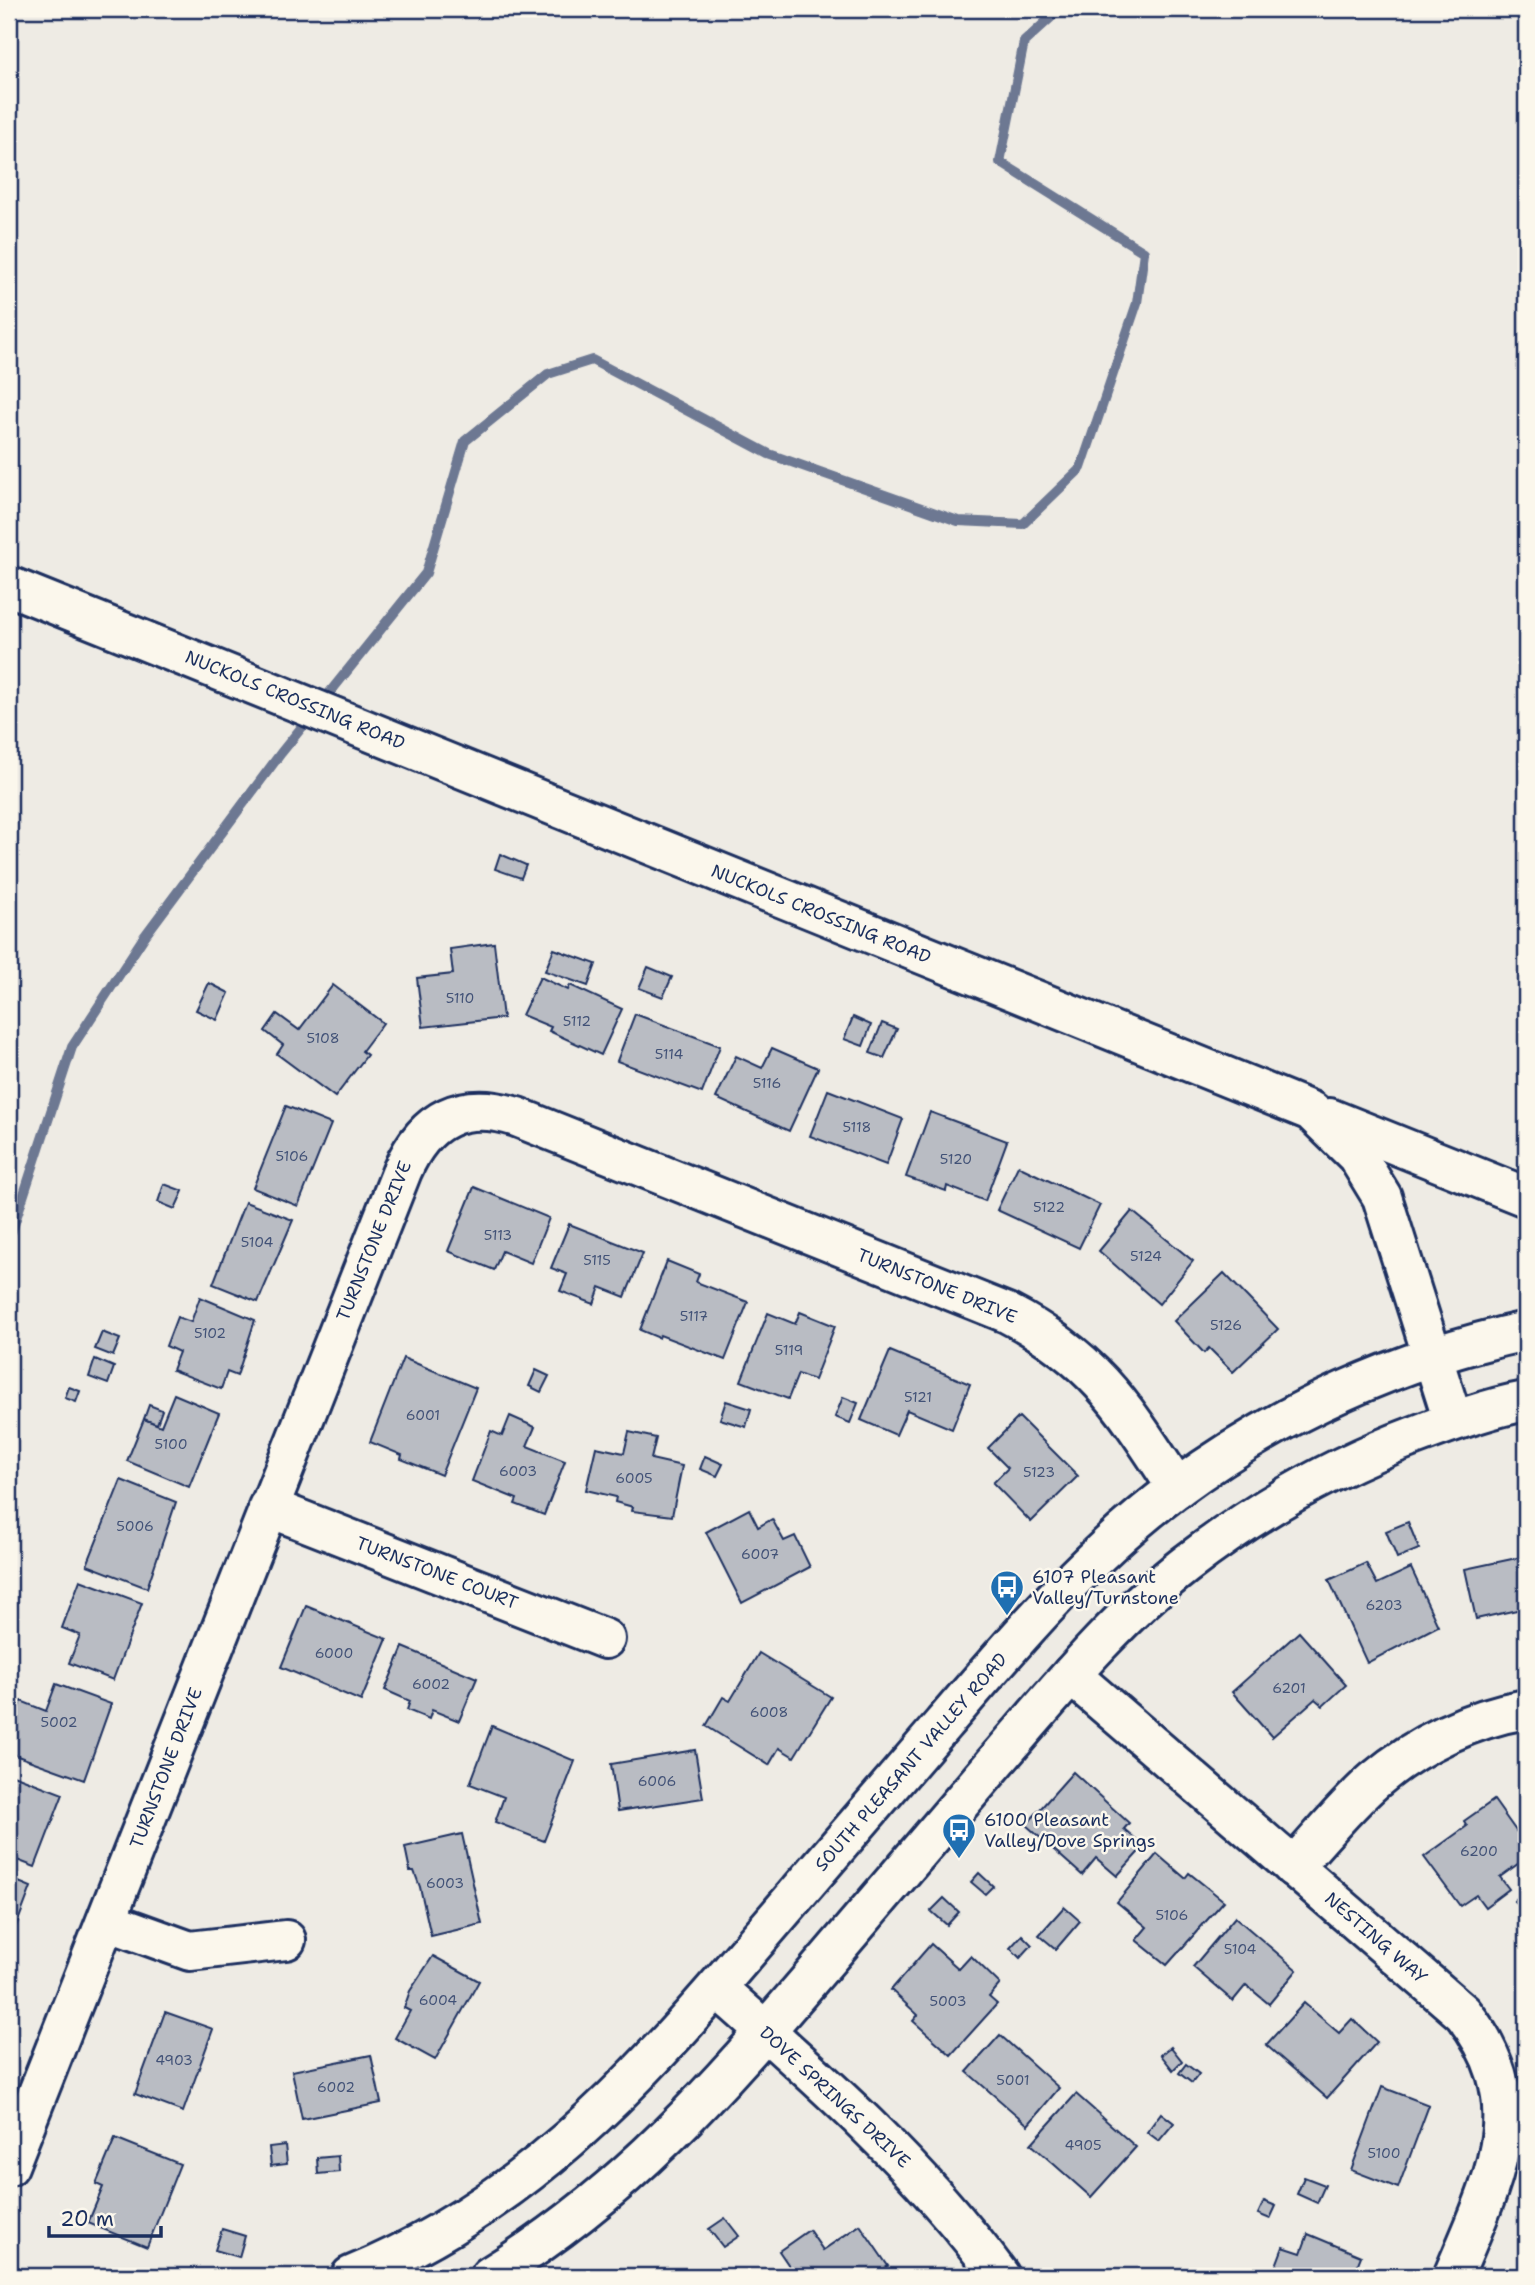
<svg xmlns="http://www.w3.org/2000/svg" width="1535" height="2285" font-family="'Shantell Sans',sans-serif">
<style>
.lines{fill:none;stroke-linecap:round;stroke-linejoin:round}
.stream{stroke:#6d7892;stroke-width:10}
.building{fill:#b9bcc3;stroke:#1b2f5e;stroke-width:2}
.minor-casing{stroke:#1b2f5e;stroke-width:44}
.major-casing{stroke:#1b2f5e;stroke-width:44}
.minor{stroke:#fbf7ec;stroke-width:38}
.major{stroke:#fbf7ec;stroke-width:38}
.labels{text-anchor:middle;dominant-baseline:central;stroke-width:5;stroke-linejoin:round;paint-order:stroke}
.number-label{font-size:14px;fill:#425277}
.street-label{font-size:18px;fill:#1b2f5e;stroke:#fbf7ec}
.poi-label{font-size:18px;fill:#1b2f5e;stroke:#fbf7ec;text-anchor:start}
</style>
<rect width="100%" height="100%" fill="#eeebe4"/>
<filter id="ink" filterUnits="userSpaceOnUse"><feTurbulence type="fractalNoise" baseFrequency=".0143" numOctaves="2"/><feDisplacementMap in="SourceGraphic" scale="14" xChannelSelector="R" yChannelSelector="G"/><feConvolveMatrix kernelMatrix="1 2 1 2 8 2 1 2 1" color-interpolation-filters="sRGB"/></filter>
<g filter="url(#ink)">
<g class="lines">
<polyline class="stream" points="9,1240 72,1047 144,937 281,753 426,573 465,441 548,374 592,360 769,454 958,521 1023,524 1081,468 1137,303 1144,252 1000,162 1024,42 1060,9"/>
</g>
<g class="building">
<polygon points="500,854 526,865 521,878 495,869"/>
<polygon points="494,943 503,1018 423,1027 417,978 453,974 450,949"/>
<polygon points="554,949 596,964 588,986 545,971"/>
<polygon points="648,967 672,977 663,997 639,988"/>
<polygon points="540,977 568,990 570,985 622,1009 601,1055 549,1031 551,1027 522,1015"/>
<polygon points="209,983 229,993 217,1020 196,1010"/>
<polygon points="333,985 383,1023 362,1051 367,1055 335,1097 277,1054 283,1045 265,1031 277,1014 299,1030"/>
<polygon points="635,1014 720,1046 702,1093 617,1061"/>
<polygon points="853,1017 871,1025 863,1046 844,1039"/>
<polygon points="882,1023 897,1029 884,1058 870,1053"/>
<polygon points="772,1048 818,1068 789,1131 716,1098 736,1056 762,1068"/>
<polygon points="828,1090 903,1119 886,1165 810,1136"/>
<polygon points="286,1106 331,1124 298,1206 253,1188"/>
<polygon points="930,1112 1007,1141 985,1201 947,1186 946,1191 906,1177"/>
<polygon points="1018,1166 1100,1205 1079,1248 997,1210"/>
<polygon points="164,1184 183,1191 175,1209 158,1202"/>
<polygon points="474,1187 549,1218 531,1263 502,1251 494,1270 448,1251"/>
<polygon points="245,1202 293,1220 258,1302 213,1284"/>
<polygon points="1132,1211 1193,1261 1159,1304 1099,1251"/>
<polygon points="569,1224 643,1253 625,1297 600,1287 594,1304 560,1291 567,1274 551,1268"/>
<polygon points="667,1261 699,1274 696,1282 748,1302 725,1360 660,1335 659,1338 640,1330"/>
<polygon points="1224,1273 1278,1329 1233,1372 1209,1348 1204,1353 1174,1321"/>
<polygon points="200,1297 255,1320 237,1376 227,1372 221,1389 172,1370 179,1352 166,1346 177,1317 191,1322"/>
<polygon points="800,1312 835,1326 814,1380 798,1374 788,1399 741,1381 768,1313 795,1324"/>
<polygon points="102,1332 120,1339 113,1356 95,1349"/>
<polygon points="890,1351 970,1384 952,1429 907,1410 896,1435 861,1420"/>
<polygon points="403,1358 476,1388 441,1475 401,1459 402,1455 370,1442"/>
<polygon points="95,1359 114,1367 108,1384 89,1377"/>
<polygon points="536,1370 549,1376 541,1392 529,1386"/>
<polygon points="69,1387 80,1391 76,1402 65,1398"/>
<polygon points="174,1394 219,1413 189,1487 127,1461 144,1419 161,1426"/>
<polygon points="843,1397 858,1403 850,1423 835,1417"/>
<polygon points="726,1401 751,1409 746,1427 720,1419"/>
<polygon points="149,1405 162,1410 157,1424 144,1419"/>
<polygon points="510,1416 535,1427 527,1446 565,1461 544,1515 515,1504 517,1499 472,1481 491,1431 502,1436"/>
<polygon points="1019,1417 1078,1476 1031,1522 993,1483 1008,1468 988,1448"/>
<polygon points="629,1432 656,1438 651,1459 682,1466 672,1516 632,1511 633,1507 615,1502 616,1497 586,1490 596,1447 624,1453"/>
<polygon points="705,1456 723,1464 717,1476 700,1469"/>
<polygon points="121,1480 176,1502 147,1588 87,1565"/>
<polygon points="749,1509 758,1527 772,1519 784,1541 795,1536 810,1567 742,1603 706,1532"/>
<polygon points="1408,1522 1419,1549 1397,1558 1386,1531"/>
<polygon points="1526,1556 1526,1608 1476,1619 1465,1569"/>
<polygon points="1366,1563 1377,1584 1411,1568 1438,1626 1367,1663 1329,1580"/>
<polygon points="80,1580 142,1603 113,1680 69,1663 80,1635 62,1628"/>
<polygon points="306,1606 387,1639 361,1701 281,1667"/>
<polygon points="1299,1632 1346,1685 1323,1706 1315,1699 1272,1737 1232,1692"/>
<polygon points="403,1647 477,1678 459,1721 432,1710 429,1719 407,1710 410,1701 385,1690"/>
<polygon points="759,1653 831,1697 794,1757 779,1748 769,1765 706,1726 723,1697 730,1701"/>
<polygon points="56,1684 111,1704 84,1780 9,1753 9,1733 21,1701 46,1711"/>
<polygon points="492,1726 575,1761 544,1841 495,1822 504,1797 470,1784"/>
<polygon points="695,1750 703,1798 618,1811 611,1764"/>
<polygon points="1073,1772 1129,1823 1124,1829 1144,1846 1117,1876 1096,1858 1082,1875 1026,1825"/>
<polygon points="13,1775 63,1794 35,1867 9,1857 9,1786"/>
<polygon points="1494,1800 1526,1845 1526,1858 1500,1877 1509,1889 1485,1907 1476,1895 1460,1906 1424,1857 1467,1826 1464,1821"/>
<polygon points="462,1834 482,1924 431,1936 420,1887 414,1871 410,1871 405,1847"/>
<polygon points="1157,1854 1185,1878 1189,1873 1224,1901 1167,1965 1136,1940 1147,1927 1117,1902"/>
<polygon points="979,1873 993,1886 985,1894 971,1882"/>
<polygon points="9,1878 31,1887 9,1945"/>
<polygon points="1526,1889 1526,1913 1514,1901"/>
<polygon points="944,1898 959,1912 947,1925 931,1911"/>
<polygon points="1064,1907 1080,1921 1056,1949 1039,1935"/>
<polygon points="1235,1917 1297,1970 1269,2004 1246,1985 1233,2001 1193,1967"/>
<polygon points="1022,1935 1032,1945 1020,1958 1010,1948"/>
<polygon points="931,1944 959,1969 971,1956 1000,1984 989,1997 997,2004 951,2055 913,2021 918,2015 891,1990"/>
<polygon points="433,1956 479,1981 435,2060 395,2038 410,2011 404,2008 410,1991"/>
<polygon points="1304,2003 1339,2033 1352,2019 1377,2042 1327,2098 1266,2045"/>
<polygon points="165,2012 213,2029 183,2112 135,2094"/>
<polygon points="1000,2035 1059,2088 1028,2125 967,2072"/>
<polygon points="1171,2047 1182,2061 1173,2070 1161,2055"/>
<polygon points="371,2055 381,2103 302,2119 292,2071"/>
<polygon points="1186,2064 1199,2074 1192,2083 1179,2073"/>
<polygon points="1382,2087 1429,2105 1398,2188 1351,2170"/>
<polygon points="1076,2094 1136,2147 1091,2197 1031,2144"/>
<polygon points="1161,2113 1174,2123 1159,2141 1147,2132"/>
<polygon points="115,2138 180,2164 147,2247 88,2223 103,2187 96,2184"/>
<polygon points="285,2145 287,2164 271,2166 269,2147"/>
<polygon points="338,2156 339,2172 318,2174 317,2158"/>
<polygon points="1304,2177 1325,2185 1317,2203 1297,2194"/>
<polygon points="1264,2201 1276,2206 1270,2219 1258,2214"/>
<polygon points="725,2218 739,2236 723,2247 709,2229"/>
<polygon points="860,2225 888,2266 873,2276 796,2276 779,2251 809,2230 823,2250"/>
<polygon points="222,2229 245,2236 239,2257 215,2250"/>
<polygon points="1308,2234 1361,2256 1353,2276 1272,2276 1283,2247 1301,2253"/>
</g>
<g class="lines">
<g class="minor-casing">
<g id="minor">
<polyline points="9,586 1311,1111 1357,1156 1382,1197 1453,1421"/>
<polyline points="1329,1118 1526,1197"/>
<polyline points="268,1507 605,1639"/>
<path d="M1071,1675l392,338c72,91 31,166 -10,263"/>
<path d="M1293,1867c27,-29 53,-62 82,-87 42,-36 97,-62 151,-71"/>
<polyline points="107,1921 190,1951 286,1940"/>
<path d="M717,1988c102,90 202,178 283,288"/>
<path d="M9,2166l393,-995c23,-53 60,-71 115,-54l490,196c89,46 117,94 170,175"/>
</g>
</g>
<g class="major-casing">
<g id="major">
<path d="M351,2276c168,-68 281,-189 396,-324 66,-76 131,-152 196,-228 73,-85 144,-169 234,-236 103,-76 224,-130 349,-157"/>
<path d="M490,2276c137,-84 225,-186 328,-306 60,-70 120,-141 180,-211 59,-68 116,-139 187,-194 70,-54 146,-98 229,-129 36,-14 74,-28 112,-35"/>
</g>
</g>
<use href="#minor" class="minor"/>
<use href="#major" class="major"/>
</g>
</g>
<defs>
<g id="bus-pin" transform="scale(1.75)"><path d="M0 17L-7.5 6A9.5 9.5 0 1 1 7.5 6Z" fill="#1f6fb2" stroke="#fbf7ec"/><path d="M-5-6H5V4H4V6H2V4H-2V6H-4V4H-5ZM-3.5-4V0h7V-4ZM-3.5 1.2v1.5H-2V1.2ZM2 1.2v1.5H3.5V1.2Z" fill="#fff"/></g>
</defs>
<g fill-rule="evenodd">
<use href="#bus-pin" x="1007" y="1587"/>
<use href="#bus-pin" x="959" y="1830"/>
</g>
<g class="labels">
<g class="number-label">
<text x="460" y="998">5110</text>
<text x="577" y="1021">5112</text>
<text x="323" y="1038">5108</text>
<text x="669" y="1054">5114</text>
<text x="767" y="1083">5116</text>
<text x="857" y="1127">5118</text>
<text x="292" y="1156">5106</text>
<text x="956" y="1159">5120</text>
<text x="1049" y="1207">5122</text>
<text x="498" y="1235">5113</text>
<text x="257" y="1242">5104</text>
<text x="1146" y="1256">5124</text>
<text x="597" y="1260">5115</text>
<text x="694" y="1316">5117</text>
<text x="1226" y="1325">5126</text>
<text x="210" y="1333">5102</text>
<text x="789" y="1350">5119</text>
<text x="918" y="1397">5121</text>
<text x="423" y="1415">6001</text>
<text x="171" y="1444">5100</text>
<text x="518" y="1471">6003</text>
<text x="1039" y="1472">5123</text>
<text x="634" y="1478">6005</text>
<text x="135" y="1526">5006</text>
<text x="760" y="1554">6007</text>
<text x="1384" y="1605">6203</text>
<text x="334" y="1653">6000</text>
<text x="431" y="1684">6002</text>
<text x="1289" y="1688">6201</text>
<text x="769" y="1712">6008</text>
<text x="59" y="1722">5002</text>
<text x="657" y="1781">6006</text>
<text x="1479" y="1851">6200</text>
<text x="445" y="1883">6003</text>
<text x="1172" y="1915">5106</text>
<text x="1240" y="1949">5104</text>
<text x="438" y="2000">6004</text>
<text x="948" y="2001">5003</text>
<text x="174" y="2060">4903</text>
<text x="1013" y="2080">5001</text>
<text x="336" y="2087">6002</text>
<text x="1083" y="2145">4905</text>
<text x="1384" y="2153">5100</text>
</g>
<g class="street-label">
<text transform="translate(295 700) rotate(22)">NUCKOLS CROSSING ROAD</text>
<text transform="translate(821 914) rotate(22)">NUCKOLS CROSSING ROAD</text>
<text transform="translate(374 1241) rotate(-68)">TURNSTONE DRIVE</text>
<text transform="translate(937 1286) rotate(22)">TURNSTONE DRIVE</text>
<text transform="translate(437 1573) rotate(21)">TURNSTONE COURT</text>
<text transform="translate(911 1762) rotate(-49)">SOUTH PLEASANT VALLEY ROAD</text>
<text transform="translate(166 1768) rotate(-69)">TURNSTONE DRIVE</text>
<text transform="translate(1376 1938) rotate(41)">NESTING WAY</text>
<text transform="translate(835 2097) rotate(43)">DOVE SPRINGS DRIVE</text>
</g>
<g class="poi-label">
<text x="1032" y="1577">6107 Pleasant<tspan x="1032" dy="21">Valley/Turnstone</tspan></text>
<text x="984" y="1820">6100 Pleasant<tspan x="984" dy="21">Valley/Dove Springs</tspan></text>
</g>
</g>
<rect width="1535" height="2285" fill="none" stroke="#fbf7ec" stroke-width="35"/>
<rect x="18" y="18" width="1500" height="2250" fill="none" stroke="#1b2f5e" stroke-width="2.5" filter="url(#ink)"/>
<path d="M49 2226v10h112v-10" fill="none" stroke="#1b2f5e" stroke-width="3.5"/>
<text x="60" y="2226" font-size="21" fill="#1b2f5e" stroke="#fbf7ec" stroke-width="5" paint-order="stroke">20 m</text>
</svg>
